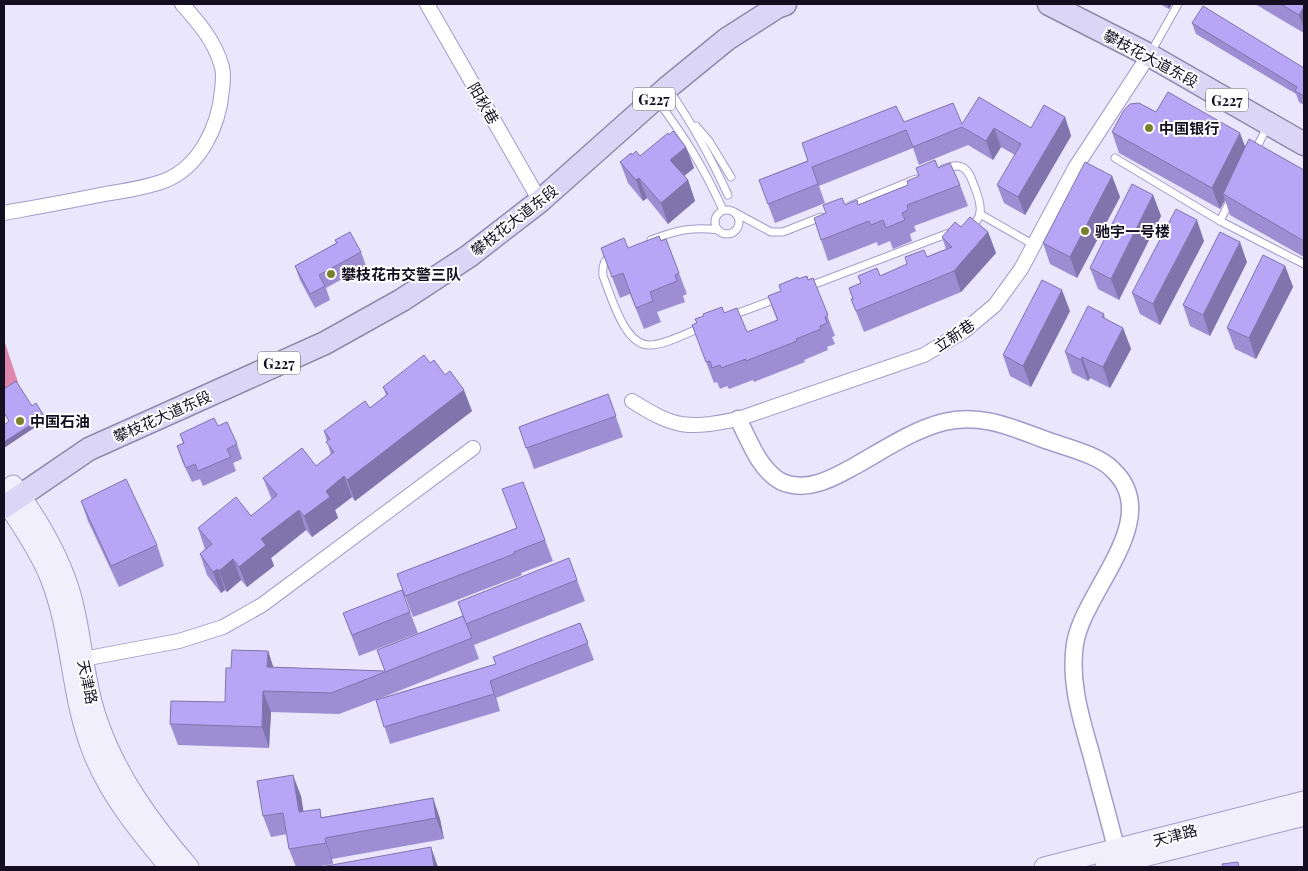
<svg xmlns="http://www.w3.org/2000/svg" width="1308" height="871" font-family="'Playfair Display','Noto Sans SC',serif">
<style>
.forest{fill:#dd87aa}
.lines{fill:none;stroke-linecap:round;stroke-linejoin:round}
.service-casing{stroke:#a59bcb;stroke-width:9}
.minor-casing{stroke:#a59bcb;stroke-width:16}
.tertiary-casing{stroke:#a59bcb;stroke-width:19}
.secondary-casing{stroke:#a59bcb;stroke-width:21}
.trunk-casing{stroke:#9089aa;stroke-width:25}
.service{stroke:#fff;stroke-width:7}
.minor{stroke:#fff;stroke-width:14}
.tertiary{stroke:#fff;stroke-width:16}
.secondary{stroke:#f2effc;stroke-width:19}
.trunk{stroke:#dcd6f6;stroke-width:22}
.wall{fill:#9d8ed3}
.shaded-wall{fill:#8074ac}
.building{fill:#b7a5f5;stroke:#8074ac}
.poi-dot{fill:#7a812d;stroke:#fff;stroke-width:2}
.labels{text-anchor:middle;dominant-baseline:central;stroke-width:4;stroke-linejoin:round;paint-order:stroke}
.shield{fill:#fff;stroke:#5a5763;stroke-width:1}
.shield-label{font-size:14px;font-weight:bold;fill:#130f20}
.street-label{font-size:15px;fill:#130f20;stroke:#fff}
.poi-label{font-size:15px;font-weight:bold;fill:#130f20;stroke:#fff;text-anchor:start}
</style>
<rect width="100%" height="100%" fill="#eae6fb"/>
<polygon class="forest" points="4,340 18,382 4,392"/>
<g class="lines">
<g class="service-casing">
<g id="service">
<polyline points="1150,54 1178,4"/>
<path d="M669,90c23,33 42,68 59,105"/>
<path d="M657,100c28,37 47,68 66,110"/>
<polyline points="696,126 709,141 731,177"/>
<polyline points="1255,151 1267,127"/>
<polyline points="1115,158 1220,221 1304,264"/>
<path d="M943,169c6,-2 13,-5 19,-2 8,4 10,14 13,21 5,13 11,31 -6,38"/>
<polyline points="850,206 916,179"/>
<circle cx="727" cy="222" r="12"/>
<polyline points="734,212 771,232 783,232 821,217"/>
<polyline points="980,214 1034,245"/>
<polyline points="1220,221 1231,199"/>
<path d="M651,240c23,-9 42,-14 67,-10"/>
<path d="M611,256c-8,4 -9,11 -8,20 8,19 21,70 47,69 15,0 37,-12 52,-18"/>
<polyline points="807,287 949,233"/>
<polyline points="730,316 779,298"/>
</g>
</g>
<g class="minor-casing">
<g id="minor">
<polyline points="427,4 540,201"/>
<path d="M4,213c33,-6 67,-12 101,-19 19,-3 40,-6 59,-13 36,-14 55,-55 58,-91 1,-8 2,-19 -1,-26 -7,-24 -23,-42 -39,-60"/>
<path d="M632,401c44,28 56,28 106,18l186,-64 40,-24 31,-26 26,-36 54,-101 74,-113"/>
<polyline points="83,659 179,641 223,627 262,605 473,448"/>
</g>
</g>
<g class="tertiary-casing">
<path id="tertiary" d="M738,419c11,20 19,46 39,60 11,8 29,8 41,4 12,-3 24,-10 35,-16 29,-16 59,-37 91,-45 35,-9 67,5 99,17 21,8 55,15 70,31 52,49 -30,121 -38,174 -6,39 7,77 17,113 9,35 19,69 27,103"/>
</g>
<g class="secondary-casing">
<g id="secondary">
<path d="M13,485c25,34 48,73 59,113 11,42 12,86 27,126 19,54 53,100 90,143"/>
<path d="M4,500c17,24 35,51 46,78 22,56 20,117 42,173 17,44 47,80 77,116"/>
<polyline points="1044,867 1304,801"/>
<polyline points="1105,867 1304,816"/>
</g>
</g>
<g class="trunk-casing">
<g id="trunk">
<polyline points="1049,4 1149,55 1304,144"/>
<polyline points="4,507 89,449 325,343 402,300 469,256 540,201 667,88 727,39 777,7 785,4"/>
</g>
</g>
<use href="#service" class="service"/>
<use href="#minor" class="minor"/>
<use href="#tertiary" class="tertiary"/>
<use href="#secondary" class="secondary"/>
<use href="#trunk" class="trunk"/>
</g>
<g class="wall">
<polygon points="1160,4 1172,4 1169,9"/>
<polygon points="1255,4 1304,4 1304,33"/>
<polygon points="1192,23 1304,68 1304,105 1299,102 1296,94 1196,34"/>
<polygon points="1065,117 1071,136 1025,215 1004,203 997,185 1015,155 1001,147 993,160 968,145 919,165 913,148 819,186 825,203 775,223 759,180 904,122 962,124 1031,128"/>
<polygon points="1112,132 1245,147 1304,170 1304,257 1230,215 1225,200 1220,209 1119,153"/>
<polygon points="669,135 686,147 694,168 684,176 688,180 695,201 668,224 647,198 643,201 628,183 620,162 632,155 640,156"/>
<polygon points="938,168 960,185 968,206 914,226 916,231 910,234 912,241 893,249 890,241 878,246 877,242 828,261 821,240 826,213 845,205 858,205 908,185"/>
<polygon points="1112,176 1120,197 1077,278 1050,264 1043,243"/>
<polygon points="1153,195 1161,216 1119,300 1098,289 1090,268"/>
<polygon points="961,227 988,232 996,253 961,292 864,332 851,299 853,299 849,288 946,249 942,237"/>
<polygon points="335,240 361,252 366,266 326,288 330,300 315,308 300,280 295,266 336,243"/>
<polygon points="661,241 679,273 687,294 683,296 685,302 657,312 661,322 644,329 630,294 620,298 601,248 628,248"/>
<polygon points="1204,241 1160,325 1140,314 1132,293"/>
<polygon points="1247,262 1210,336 1190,326 1183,305"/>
<polygon points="1285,266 1293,287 1256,359 1235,349 1227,328"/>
<polygon points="813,278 835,336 832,337 835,344 827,347 828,350 804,360 805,362 754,382 753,380 729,389 727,386 720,389 717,382 714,383 692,325 724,313 747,332 777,320 768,296"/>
<polygon points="1070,311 1031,387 1010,376 1003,355"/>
<polygon points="1104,314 1105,319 1123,328 1131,349 1110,388 1090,378 1088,381 1072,373 1065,352"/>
<polygon points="430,363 472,411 355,501 352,497 335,510 338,518 312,537 306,530 271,558 274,566 247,587 241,580 227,592 225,590 221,593 207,575 200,554 205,549 198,528 251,516 272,500 263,478 316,466 331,455 324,431 370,408 386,395 383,387"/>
<polygon points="608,394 623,437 534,469 519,427"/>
<polygon points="218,426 237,444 242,459 233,463 236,471 203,486 200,479 192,482 182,461 177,446 183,443 180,434"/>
<polygon points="523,482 553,561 521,573 522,575 413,617 397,574 517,528"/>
<polygon points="81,501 157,545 164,566 119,587 88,521"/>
<polygon points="577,580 585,601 474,645 479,659 376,700 496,664 580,623 594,660 496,698 500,711 390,744 376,700 339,714 271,712 269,748 178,745 170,724 225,702 231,668 268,651 273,667 385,671 377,650 463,616 458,602"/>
<polygon points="410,612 418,633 359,656 343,613"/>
<polygon points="301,796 303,811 323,817 433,798 440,819 444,839 332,859 333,864 315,867 296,867 289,849 287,834 271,837 263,816"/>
</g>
<g class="shaded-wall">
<polygon points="1167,4 1172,4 1169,9"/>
<polygon points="1304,7 1304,28 1299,15"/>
<polygon points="1065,117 1071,136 1025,215 1018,197"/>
<polygon points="994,128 1001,147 993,160 986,141"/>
<polygon points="1240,133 1248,154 1223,194 1225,200 1220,209 1212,188"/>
<polygon points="686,147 694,168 678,181 670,160"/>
<polygon points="1112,176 1120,197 1077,278 1070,257"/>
<polygon points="639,178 647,198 643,201 636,180"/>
<polygon points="688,180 695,201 668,224 661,203"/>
<polygon points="1153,195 1161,216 1119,300 1111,279"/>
<polygon points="1197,220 1204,241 1160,325 1153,304"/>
<polygon points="988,232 996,253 961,292 954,271"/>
<polygon points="1240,242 1247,262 1210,336 1203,315"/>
<polygon points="1285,266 1293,287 1256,359 1249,338"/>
<polygon points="1062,290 1070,311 1031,387 1023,366"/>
<polygon points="1123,328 1131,349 1110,388 1103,367"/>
<polygon points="1082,357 1090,378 1088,381 1081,360"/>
<polygon points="464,390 472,411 355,501 347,480"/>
<polygon points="44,416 46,420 4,448 4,442"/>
<polygon points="344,476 352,497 335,510 338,518 312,537 304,516 326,491"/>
<polygon points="299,510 306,530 271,558 274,566 247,587 239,567 261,539"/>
<polygon points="233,559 241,580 227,592 219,571"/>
<polygon points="218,569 225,590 221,593 213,572"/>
<polygon points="268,651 275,672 267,667"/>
<polygon points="490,681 496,698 500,711 494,694"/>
<polygon points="263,691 271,712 269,748 262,727"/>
<polygon points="293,775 301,796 307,833 299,812"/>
<polygon points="433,798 440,819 444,839 436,818"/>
<polygon points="325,838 332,859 333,864 326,843"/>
<polygon points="431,847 438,867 434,867"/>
</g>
<g class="building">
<polygon points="1281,4 1304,4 1304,7 1299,15"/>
<polygon points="1203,6 1304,68 1304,96 1295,91 1297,87 1192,23"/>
<polygon points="1168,92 1240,133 1212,188 1112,132 1124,110 1130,104 1139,103 1156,112"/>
<polygon points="979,97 1031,128 1044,105 1065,117 1018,197 997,185 1021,144 994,128 986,141 962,127 913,147 906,130 812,167 818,184 768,204 759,180 808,161 802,143 896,106 904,122 953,103 962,124"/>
<polygon points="673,131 686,147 670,160 688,180 661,203 639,178 636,180 620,162 631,153 632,155 636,151 640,156 668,133 669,135"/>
<polygon points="1249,139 1304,170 1304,241 1223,194"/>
<polygon points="935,160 938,168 950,163 960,185 907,205 908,210 902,213 905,220 886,228 883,220 871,225 869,221 821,240 814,218 826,213 823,205 842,198 845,205 857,200 858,205 908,185 907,181 919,176 916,168"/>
<polygon points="1085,162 1112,176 1070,257 1043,243"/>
<polygon points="1132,184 1153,195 1111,279 1090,268"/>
<polygon points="1176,209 1197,220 1153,304 1132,293"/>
<polygon points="970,217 988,232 954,271 856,311 851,299 853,299 849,288 861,283 858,276 877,268 880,276 907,264 905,257 924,250 927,257 952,247 942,237 955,222 961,227"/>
<polygon points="350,232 361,252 319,275 325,286 310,294 295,266 337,243 335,240"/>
<polygon points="1220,232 1240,242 1203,315 1183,305"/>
<polygon points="659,236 661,241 666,239 679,273 675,275 677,281 650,292 653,301 636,308 623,273 612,277 601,248 624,238 628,248"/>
<polygon points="1263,255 1285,266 1249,338 1227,328"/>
<polygon points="807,276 808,280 813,278 828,315 825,317 827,323 820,326 821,329 796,339 797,341 746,361 746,359 721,368 720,365 712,368 710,361 706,362 692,325 697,323 695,319 704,316 703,314 722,307 724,313 737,308 747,332 778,320 768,296 781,291 779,285 798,277 798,279"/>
<polygon points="1042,280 1062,290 1023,366 1003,355"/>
<polygon points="1088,306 1104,314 1102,317 1123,328 1103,367 1082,357 1081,360 1065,352"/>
<polygon points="424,355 430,363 434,360 445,375 450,371 464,390 347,480 344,476 326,491 330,497 304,516 299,510 261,539 266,545 239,567 233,559 219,571 218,569 213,572 200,554 212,544 198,528 236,497 251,516 277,495 263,478 302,448 316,466 334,452 326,442 330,439 324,431 365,401 370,408 388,394 383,387"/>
<polygon points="16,381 32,406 36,403 44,416 4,442 4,425 9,421 4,413 4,389"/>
<polygon points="608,394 616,416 526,448 519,427"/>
<polygon points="214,418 218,426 227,422 237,444 227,449 231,457 198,471 195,464 186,468 177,446 184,443 180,434"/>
<polygon points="126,479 157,545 111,566 81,501"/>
<polygon points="523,482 545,540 514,552 514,554 405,596 397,574 517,528 502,489"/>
<polygon points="569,558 577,580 466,624 458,602"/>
<polygon points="402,590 410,612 352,635 343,613"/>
<polygon points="463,616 472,638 331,693 263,691 262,727 170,724 171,701 225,702 226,668 231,668 232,650 268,651 267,667 385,671 377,650"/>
<polygon points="580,623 588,643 490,681 494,694 384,727 376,700 496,664 493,657"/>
<polygon points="293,775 299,812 320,809 321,818 433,798 436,818 325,838 326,843 289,849 283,813 263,816 257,781"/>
<polygon points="431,847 434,867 321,867"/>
<polygon points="1238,862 1239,867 1223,867 1222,864"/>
</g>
<g class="poi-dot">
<circle cx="1149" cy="128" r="5"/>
<circle cx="1085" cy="231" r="5"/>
<circle cx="331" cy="274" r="5"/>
<circle cx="20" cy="421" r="5"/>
</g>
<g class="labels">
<g class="shield">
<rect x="633" y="87.5" width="42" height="23" rx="4"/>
<rect x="1206" y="88.5" width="42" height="23" rx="4"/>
<rect x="258" y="351.5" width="42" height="23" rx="4"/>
</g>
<g class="shield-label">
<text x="654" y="99">G227</text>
<text x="1227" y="100">G227</text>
<text x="279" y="363">G227</text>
</g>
<g class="street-label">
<text transform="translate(1151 58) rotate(28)">攀枝花大道东段</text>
<text transform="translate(484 103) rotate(60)">阳秋巷</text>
<text transform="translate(514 220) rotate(-38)">攀枝花大道东段</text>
<text transform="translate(954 335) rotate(-34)">立新巷</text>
<text transform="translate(162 416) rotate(-24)">攀枝花大道东段</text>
<text transform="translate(88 682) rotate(78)">天津路</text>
<text transform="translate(1175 835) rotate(-15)">天津路</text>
</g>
<g class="poi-label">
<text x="1159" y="128">中国银行</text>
<text x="1095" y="231">驰宇一号楼</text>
<text x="341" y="274">攀枝花市交警三队</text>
<text x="30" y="421">中国石油</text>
</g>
</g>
<rect width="1308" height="871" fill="none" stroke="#130f20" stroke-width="10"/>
</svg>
